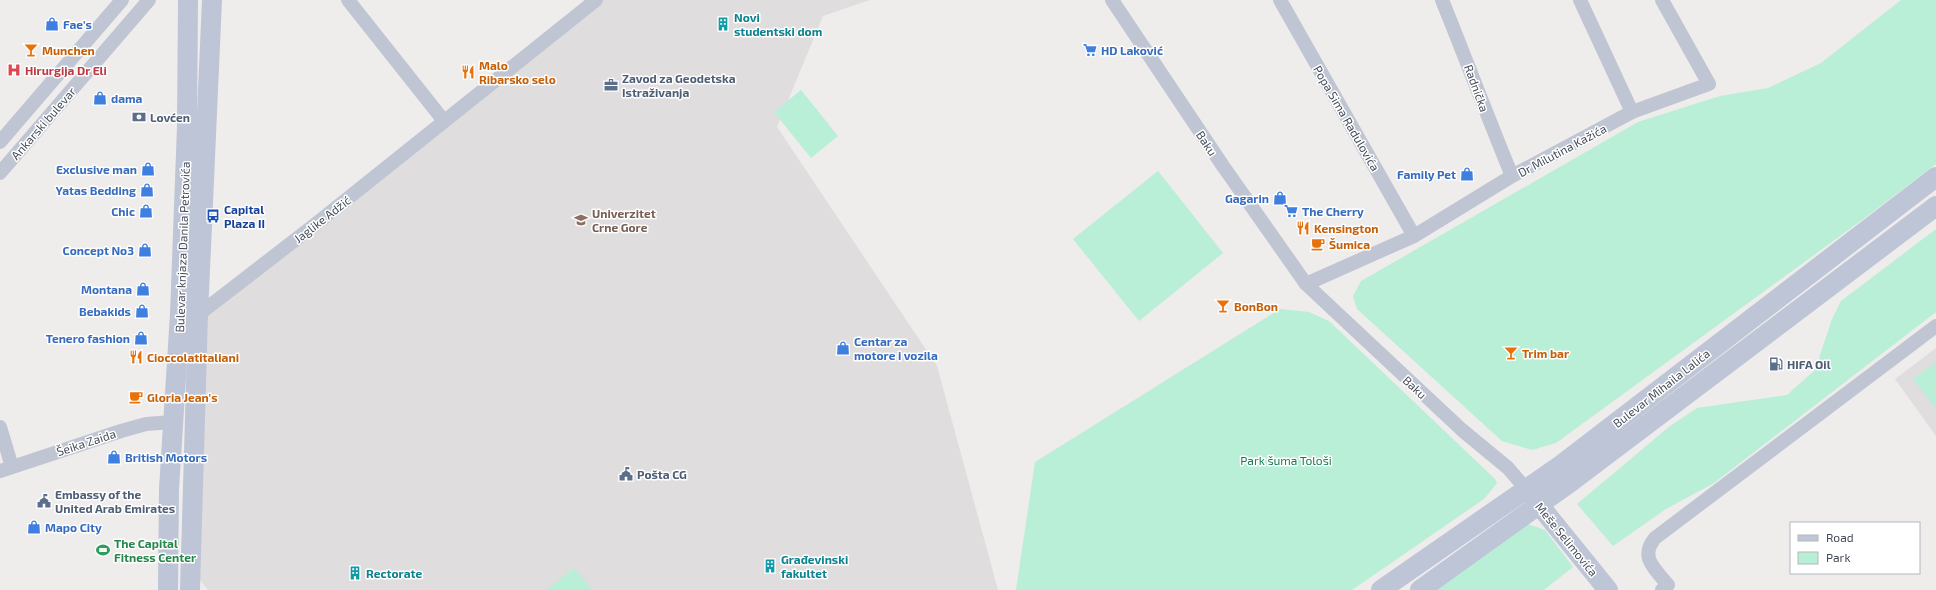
<svg xmlns="http://www.w3.org/2000/svg" width="1936" height="590" font-family="'Exo 2',sans-serif">
<style>
.education{fill:#e0ddde}
.green{fill:#b9eed7}
.lines{fill:none;stroke-linecap:round;stroke-linejoin:round}
.street{stroke:#bfc5d2;stroke-width:14}
.secondary{stroke:#bec5d6;stroke-width:20}
.labels{text-anchor:middle;dominant-baseline:central;stroke-width:3;stroke-linejoin:round;paint-order:stroke}
.culture-label{font-size:12px;font-weight:bold;fill:#0d838f;stroke:#fff;text-anchor:start}
.shop-label{font-size:12px;font-weight:bold;fill:#366cbe;stroke:#fff;text-anchor:end}
.food-label{font-size:12px;font-weight:bold;fill:#c56008;stroke:#fff;text-anchor:start}
.health-label{font-size:12px;font-weight:bold;fill:#be3a42;stroke:#fff;text-anchor:start}
.service-label{font-size:12px;font-weight:bold;fill:#4e5e75;stroke:#fff;text-anchor:start}
.street-label{font-size:12px;fill:#444c59;stroke:#fff}
.transit-label{font-size:12px;font-weight:bold;fill:#164399;stroke:#fff;text-anchor:start}
.education-label{font-size:12px;font-weight:bold;fill:#785e54;stroke:#fff;text-anchor:start}
.park-label{font-size:12px;fill:#167a59;stroke:#fff}
.leisure-label{font-size:12px;font-weight:bold;fill:#27864d;stroke:#fff;text-anchor:start}
</style>
<rect width="100%" height="100%" fill="#efecec"/>
<g class="education">
<polygon points="601,0 870,0 823,16 777,127 937,366 998,590 208,590 199,579 208,312"/>
<polygon points="1936,348 1936,436 1895,379"/>
</g>
<g class="green">
<polygon points="1901,0 1936,0 1936,164 1862,220 1556,443 1532,450 1502,441 1357,309 1353,296 1361,281 1638,122 1720,96 1768,88 1821,63"/>
<polygon points="801,90 838,136 811,158 774,112"/>
<polygon points="1158,171 1223,253 1139,321 1073,239"/>
<polygon points="1936,229 1936,312 1714,483 1666,509 1613,546 1577,504 1670,426 1697,408 1787,395 1815,370 1832,319 1841,301"/>
<polygon points="1280,309 1309,312 1329,321 1495,479 1497,483 1484,499 1352,590 1016,590 1035,462"/>
<polygon points="1936,362 1936,409 1913,379"/>
<polygon points="1522,522 1545,530 1573,567 1544,590 1417,590"/>
<polygon points="574,568 592,590 546,590"/>
</g>
<g class="lines">
<g class="street">
<polyline points="348,0 444,121"/>
<polyline points="1112,0 1223,166 1306,284 1462,430 1508,468 1526,489"/>
<polyline points="1280,0 1414,236"/>
<path d="M1442,0c24,59 46,118 70,176"/>
<polyline points="1580,0 1632,112"/>
<polyline points="0,142 122,0"/>
<polyline points="0,173 149,0"/>
<polyline points="1306,284 1414,236 1512,176 1632,112 1709,84 1662,0"/>
<polyline points="198,315 317,223 596,0"/>
<polyline points="0,427 12,467"/>
<polyline points="0,471 121,431 146,424 173,422"/>
<path d="M1662,590l6,-5c-13,-16 -29,-28 -13,-47l281,-212"/>
</g>
<g class="secondary">
<polyline points="1531,495 1608,590"/>
<polyline points="168,590 169,489 180,314 187,126 188,0"/>
<polyline points="190,590 198,315 212,0"/>
<polyline points="1381,590 1561,465 1936,177"/>
<polyline points="1420,590 1572,481 1936,206"/>
</g>
</g>
<defs>
<g id="shop-bare" transform="scale(1.08)"><path d="M-5-2.5h2.3a2.7 3.5 0 0 1 5.4 0H5L5.5 6h-11ZM-1.5-2.5h3a1.5 2.3 0 0 0-3 0Z" fill="#3f7fe0" stroke="#fff" stroke-width="2.5" paint-order="stroke"/></g>
<g id="building-bare" transform="scale(1.08)"><path d="M-4-6H4V6H1V3H-1V6H-4ZM-2.5-4.3h1.7v1.8h-1.7ZM.8-4.3h1.7v1.8H.8ZM-2.5-1h1.7V.8h-1.7ZM.8-1h1.7V.8H.8Z" fill="#0f9aa8" stroke="#fff" stroke-width="2.5" paint-order="stroke"/></g>
<g id="bar-bare" transform="scale(1.08)"><path d="M-6-5H6L.8 .8V4.5H3.5V6h-7V4.5H-.8V.8Z" fill="#e8710a" stroke="#fff" stroke-width="2.5" paint-order="stroke"/></g>
<g id="supermarket-bare" transform="scale(1.08)"><path d="M-6-5.5h2.5l.6 2H6L4.5 2H-2.5L-4.4-4H-6ZM-1.5 3.2a1.3 1.3 0 1 0 .1 0ZM3 3.2a1.3 1.3 0 1 0 .1 0Z" fill="#3f7fe0" stroke="#fff" stroke-width="2.5" paint-order="stroke"/></g>
<g id="hospital-bare" transform="scale(1.08)"><path d="M-5-5h3v3.5h4V-5h3V5h-3V1.5h-4V5h-3Z" fill="#e0444e" stroke="#fff" stroke-width="2.5" paint-order="stroke"/></g>
<g id="restaurant-bare" transform="scale(1.08)"><path d="M-5-6h1v4h1v-4h1v4h1v-4h1v5L-1.5 .5V6h-2V.5L-5-1ZM5-6V6H3V1.5H1.5Q1.5-4 5-6Z" fill="#e8710a" stroke="#fff" stroke-width="2.5" paint-order="stroke"/></g>
<g id="office-bare" transform="scale(1.08)"><path d="M-6-3h4V-5.5h4V-3h4V5H-6ZM-1-4.5V-3h2v-1.5ZM-6 0V1H6V0Z" fill="#5c6f8a" stroke="#fff" stroke-width="2.5" paint-order="stroke"/></g>
<g id="bank-bare" transform="scale(1.08)"><path d="M-6-4H6V4H-6ZM0-2.3a2.3 2.3 0 1 0 0 4.6a2.3 2.3 0 1 0 0-4.6Z" fill="#5c6f8a" stroke="#fff" stroke-width="2.5" paint-order="stroke"/></g>
<g id="bus-bare" transform="scale(1.08)"><path d="M-5-6H5V4H4V6H2V4H-2V6H-4V4H-5ZM-3.5-4V0h7V-4ZM-3.5 1.2v1.5H-2V1.2ZM2 1.2v1.5H3.5V1.2Z" fill="#1a4fb4" stroke="#fff" stroke-width="2.5" paint-order="stroke"/></g>
<g id="university-bare" transform="scale(1.08)"><path d="M0-5L7-2L0 1L-7-2ZM-4 1L0 2.5L4 1V4Q0 6-4 4Z" fill="#8d6e63" stroke="#fff" stroke-width="2.5" paint-order="stroke"/></g>
<g id="cafe-bare" transform="scale(1.08)"><path d="M-5.5-4.5H6V0H3Q3 3.5 0 3.5H-2.5Q-5.5 3.5-5.5 0ZM3-3.2v2h1.7v-2ZM-6 4.5H4V6H-6Z" fill="#e8710a" stroke="#fff" stroke-width="2.5" paint-order="stroke"/></g>
<g id="fuel-bare" transform="scale(1.08)"><path d="M-5.5-6h7V0h2V4h1.3V-2.5L3-4.5l.8-.8L6-3V5H2.5V1h-1V6h-7ZM-4.2-4.7v3.2H.2V-4.7Z" fill="#5c6f8a" stroke="#fff" stroke-width="2.5" paint-order="stroke"/></g>
<g id="civic-bare" transform="scale(1.08)"><path d="M-.6-6.5H3V-4.5H.6V-3L4-1V1h2V6H-6V1h2V-1L-.6-3ZM-1.2 2.5V6h2.4V2.5Z" fill="#5c6f8a" stroke="#fff" stroke-width="2.5" paint-order="stroke"/></g>
<g id="stadium-bare" transform="scale(1.08)"><path d="M0-5a6.5 5 0 1 0 0 10a6.5 5 0 1 0 0-10ZM-3.5-1.8h7v3.6h-7Z" fill="#2e9e5b" stroke="#fff" stroke-width="2.5" paint-order="stroke"/></g>
</defs>
<g fill-rule="evenodd">
<use href="#shop-bare" x="52" y="24"/>
<use href="#building-bare" x="723" y="24"/>
<use href="#bar-bare" x="31" y="50"/>
<use href="#supermarket-bare" x="1090" y="50"/>
<use href="#hospital-bare" x="14" y="70"/>
<use href="#restaurant-bare" x="468" y="72"/>
<use href="#office-bare" x="611" y="85"/>
<use href="#shop-bare" x="100" y="98"/>
<use href="#bank-bare" x="139" y="117"/>
<use href="#shop-bare" x="148" y="169"/>
<use href="#shop-bare" x="1467" y="174"/>
<use href="#shop-bare" x="147" y="190"/>
<use href="#shop-bare" x="1280" y="198"/>
<use href="#shop-bare" x="146" y="211"/>
<use href="#supermarket-bare" x="1291" y="211"/>
<use href="#bus-bare" x="213" y="216"/>
<use href="#university-bare" x="581" y="220"/>
<use href="#restaurant-bare" x="1303" y="228"/>
<use href="#cafe-bare" x="1318" y="244"/>
<use href="#shop-bare" x="145" y="250"/>
<use href="#shop-bare" x="143" y="289"/>
<use href="#bar-bare" x="1223" y="306"/>
<use href="#shop-bare" x="142" y="311"/>
<use href="#shop-bare" x="141" y="338"/>
<use href="#shop-bare" x="843" y="348"/>
<use href="#bar-bare" x="1511" y="353"/>
<use href="#restaurant-bare" x="136" y="357"/>
<use href="#fuel-bare" x="1776" y="364"/>
<use href="#cafe-bare" x="136" y="397"/>
<use href="#shop-bare" x="114" y="457"/>
<use href="#civic-bare" x="626" y="474"/>
<use href="#civic-bare" x="44" y="501"/>
<use href="#shop-bare" x="34" y="527"/>
<use href="#stadium-bare" x="103" y="550"/>
<use href="#building-bare" x="770" y="566"/>
<use href="#building-bare" x="355" y="573"/>
</g>
<g class="labels">
<g class="culture-label">
<text x="734" y="17">Novi<tspan x="734" dy="14">studentski dom</tspan></text>
<text x="781" y="559">Građevinski<tspan x="781" dy="14">fakultet</tspan></text>
<text x="366" y="573">Rectorate</text>
</g>
<g class="shop-label">
<text x="63" y="24" text-anchor="start">Fae's</text>
<text x="1101" y="50" text-anchor="start">HD Laković</text>
<text x="111" y="98" text-anchor="start">dama</text>
<text x="137" y="169">Exclusive man</text>
<text x="1456" y="174">Family Pet</text>
<text x="136" y="190">Yatas Bedding</text>
<text x="1269" y="198">Gagarin</text>
<text x="135" y="211">Chic</text>
<text x="1302" y="211" text-anchor="start">The Cherry</text>
<text x="134" y="250">Concept No3</text>
<text x="132" y="289">Montana</text>
<text x="131" y="311">Bebakids</text>
<text x="130" y="338">Tenero fashion</text>
<text x="854" y="341" text-anchor="start">Centar za<tspan x="854" dy="14">motore i vozila</tspan></text>
<text x="125" y="457" text-anchor="start">British Motors</text>
<text x="45" y="527" text-anchor="start">Mapo City</text>
</g>
<g class="food-label">
<text x="42" y="50">Munchen</text>
<text x="479" y="65">Malo<tspan x="479" dy="14">Ribarsko selo</tspan></text>
<text x="1314" y="228">Kensington</text>
<text x="1329" y="244">Šumica</text>
<text x="1234" y="306">BonBon</text>
<text x="1522" y="353">Trim bar</text>
<text x="147" y="357">Cioccolatitaliani</text>
<text x="147" y="397">Gloria Jean's</text>
</g>
<g class="health-label">
<text x="25" y="70">Hirurgija Dr Eli</text>
</g>
<g class="service-label">
<text x="622" y="78">Zavod za Geodetska<tspan x="622" dy="14">Istraživanja</tspan></text>
<text x="150" y="117">Lovćen</text>
<text x="1787" y="364">HIFA Oil</text>
<text x="637" y="474">Pošta CG</text>
<text x="55" y="494">Embassy of the<tspan x="55" dy="14">United Arab Emirates</tspan></text>
</g>
<g class="street-label">
<text transform="translate(1477 88) rotate(70)">Radnička</text>
<text transform="translate(1347 118) rotate(60)">Popa Sima Radulovića</text>
<text transform="translate(43 123) rotate(-49)">Ankarski bulevar</text>
<text transform="translate(1207 143) rotate(57)">Baku</text>
<text transform="translate(1562 150) rotate(-28)">Dr Milutina Kažića</text>
<text transform="translate(322 219) rotate(-38)">Jaglike Adžić</text>
<text transform="translate(182 247) rotate(-88)">Bulevar knjaza Danila Petrovića</text>
<text transform="translate(1415 387) rotate(43)">Baku</text>
<text transform="translate(1661 388) rotate(-38)">Bulevar Mihaila Lalića</text>
<text transform="translate(86 442) rotate(-18)">Šeika Zaida</text>
<text transform="translate(1567 539) rotate(51)">Meše Selimovića</text>
</g>
<g class="transit-label">
<text x="224" y="209">Capital<tspan x="224" dy="14">Plaza II</tspan></text>
</g>
<g class="education-label">
<text x="592" y="213">Univerzitet<tspan x="592" dy="14">Crne Gore</tspan></text>
</g>
<g class="park-label">
<text x="1286" y="460">Park šuma Tološi</text>
</g>
<g class="leisure-label">
<text x="114" y="543">The Capital<tspan x="114" dy="14">Fitness Center</tspan></text>
</g>
</g>
<rect x="1790" y="522" width="130" height="52" fill="#ffffff" stroke="#b4b7bd"/>
<rect x="1798" y="535" width="20" height="6" fill="#bec5d6" stroke="#b4b7bd"/>
<text x="1826" y="542" font-size="12" fill="#444c59">Road</text>
<rect x="1798" y="552" width="20" height="12" fill="#b9eed7" stroke="#b4b7bd"/>
<text x="1826" y="562" font-size="12" fill="#444c59">Park</text>
</svg>
